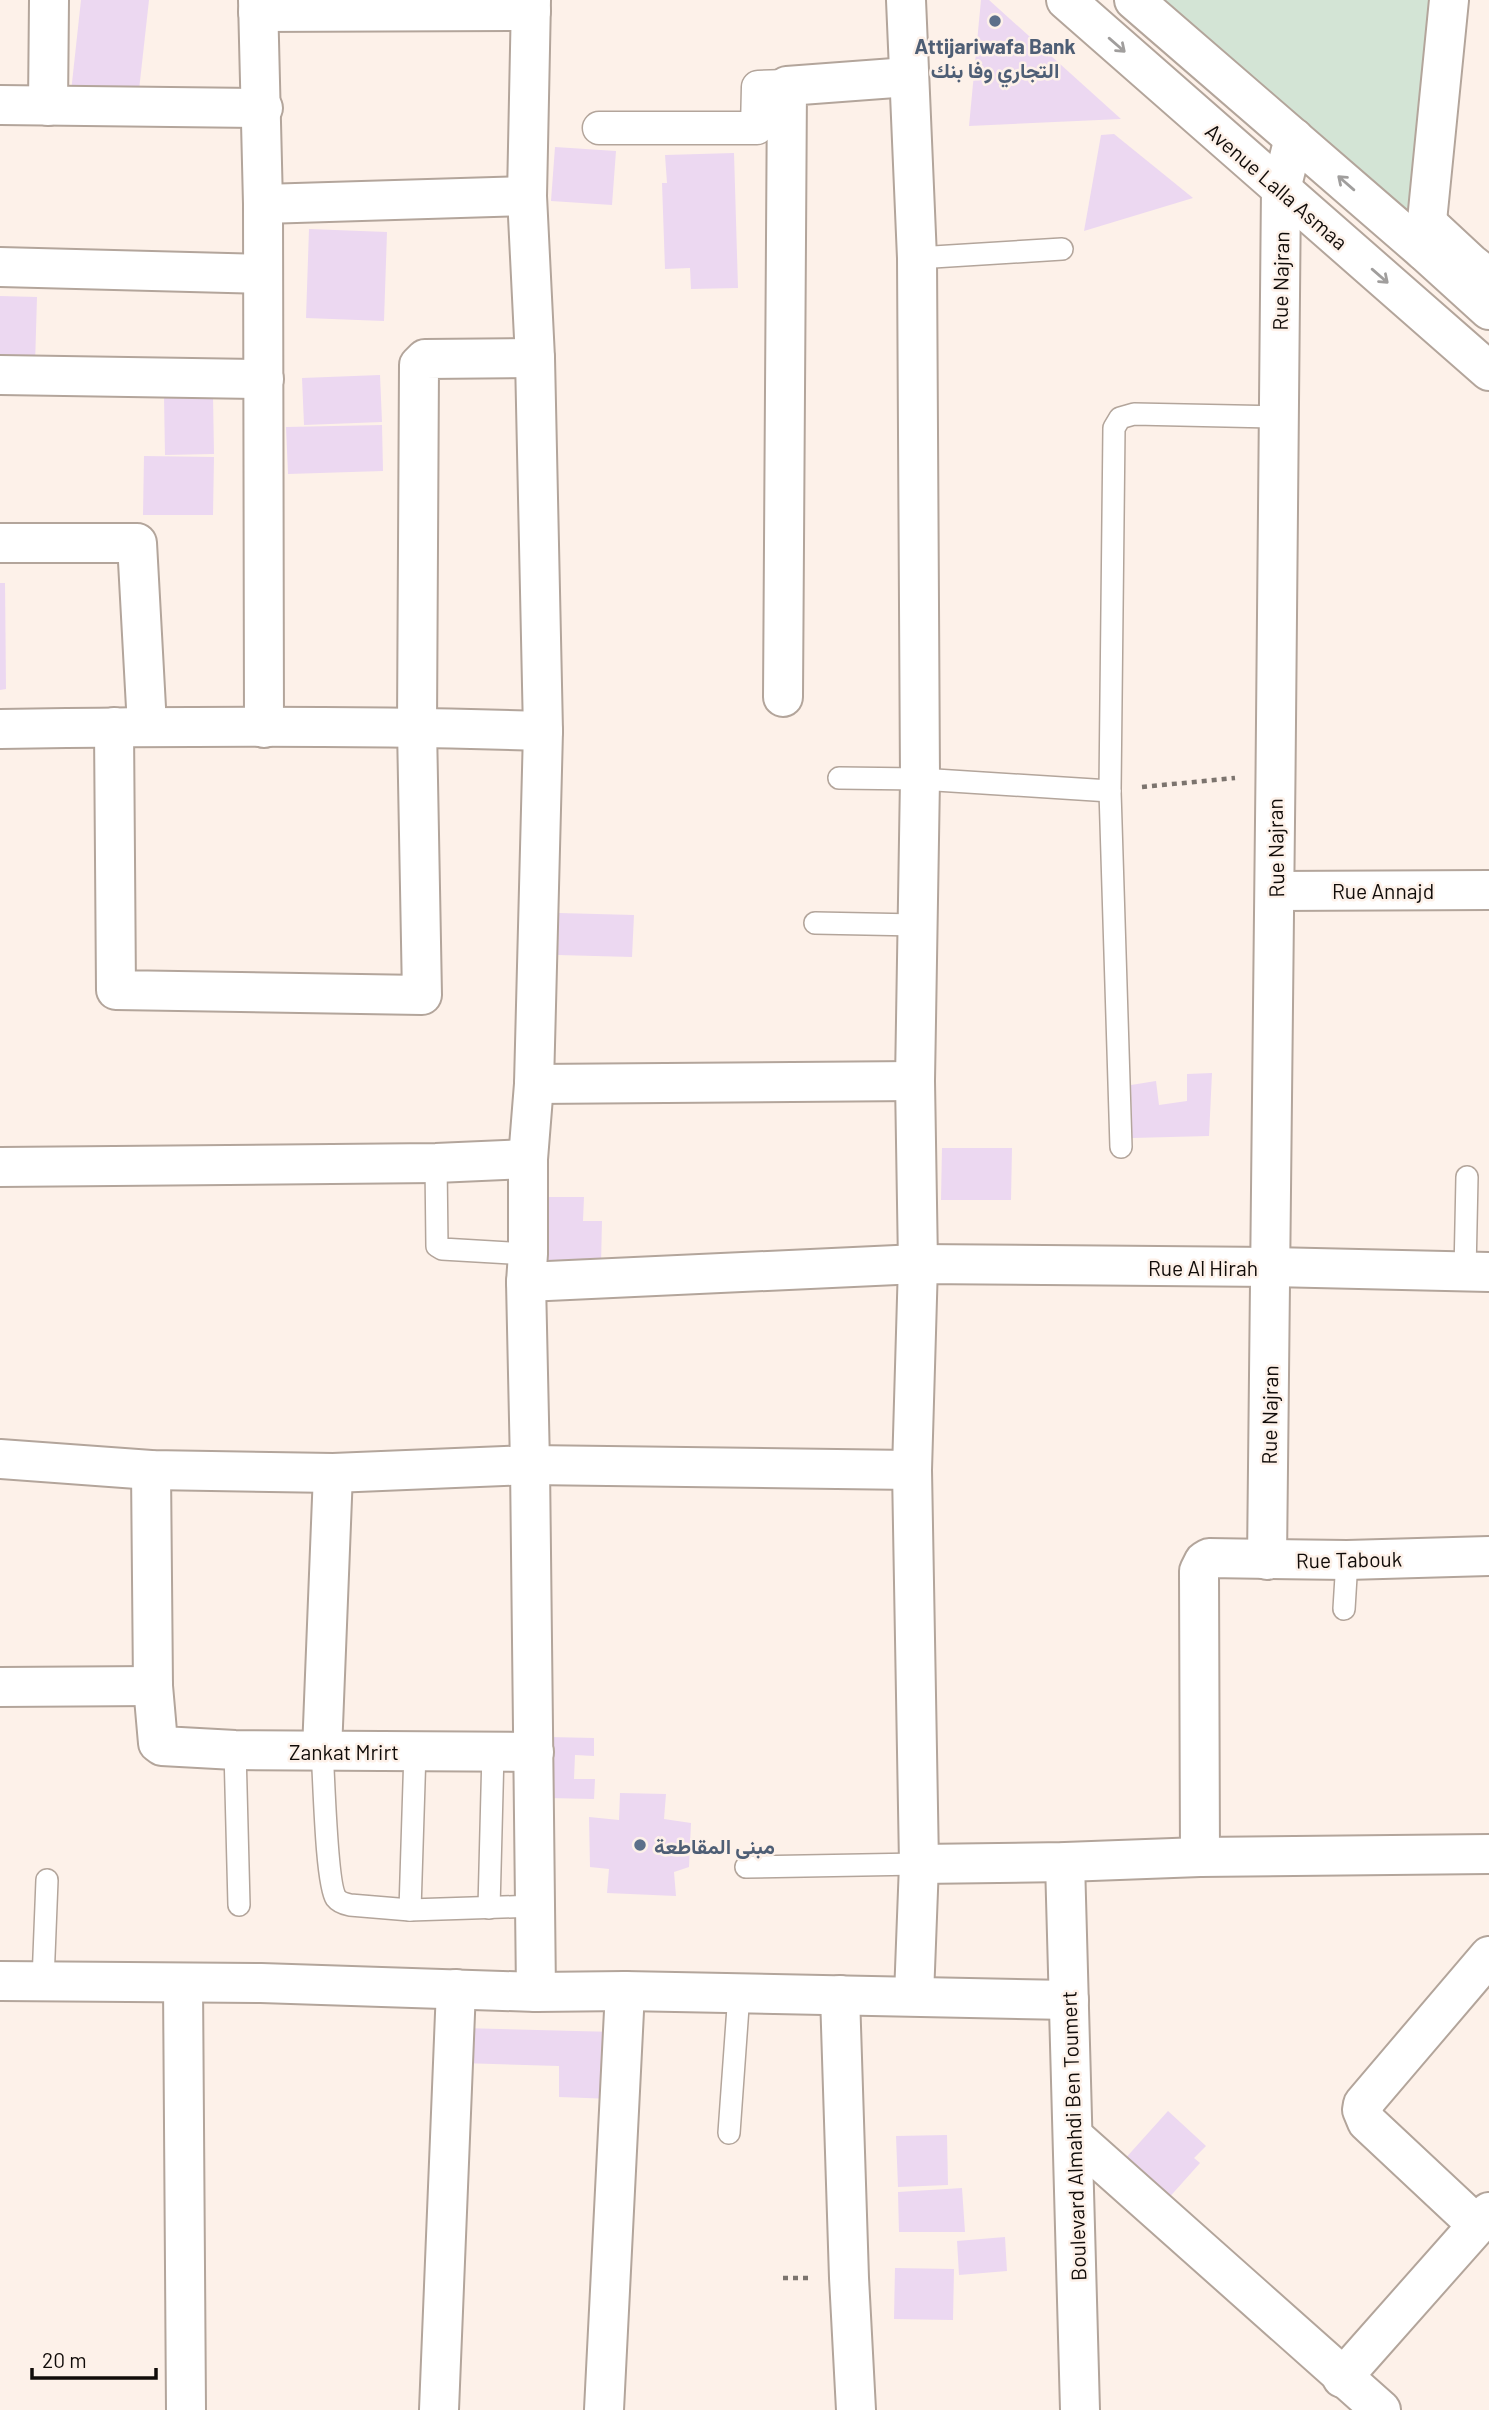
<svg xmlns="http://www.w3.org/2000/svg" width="1489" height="2410" font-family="Barlow,Vazirmatn,sans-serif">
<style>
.green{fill:#d3e4d5}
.building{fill:#ecd8f1}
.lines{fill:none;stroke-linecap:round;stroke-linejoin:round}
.service-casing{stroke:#b3a59b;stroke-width:24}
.pedestrian-casing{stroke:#b3a59b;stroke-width:35}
.minor-casing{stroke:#b3a59b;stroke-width:42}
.tertiary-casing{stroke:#b3a59b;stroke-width:42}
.path{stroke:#7c746e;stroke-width:4.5;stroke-dasharray:5 5;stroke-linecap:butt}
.service{stroke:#fff;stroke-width:21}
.pedestrian{stroke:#fff;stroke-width:32}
.minor{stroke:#fff;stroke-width:38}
.tertiary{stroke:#fff;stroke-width:38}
.oneway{stroke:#a09e9d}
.service-dot{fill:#5c6f8a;stroke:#fdf1e9;stroke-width:2.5}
.labels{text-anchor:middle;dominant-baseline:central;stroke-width:5;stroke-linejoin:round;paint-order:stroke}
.service-label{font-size:21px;font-weight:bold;fill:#4e5e75;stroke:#fdf1e9}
.street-label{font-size:21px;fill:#110c09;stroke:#fdf1e9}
</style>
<rect width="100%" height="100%" fill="#fdf1e9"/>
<polygon class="green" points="1146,0 1447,0 1422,246"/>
<g class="building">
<polygon points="81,0 149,0 138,99 71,92"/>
<polygon points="981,0 989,0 1121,119 969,126"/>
<polygon points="1114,134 1193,198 1084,231 1101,135"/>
<polygon points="555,147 616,151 612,205 551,201"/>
<polygon points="734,153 738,288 691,289 690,268 665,269 662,183 667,183 665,155"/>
<polygon points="309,229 387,232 384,321 306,318"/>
<polygon points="0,296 37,297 35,365 0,364"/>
<polygon points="380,375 382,422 304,425 302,378"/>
<polygon points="213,396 214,454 165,455 164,397"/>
<polygon points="382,425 383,471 288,474 286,427"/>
<polygon points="144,456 214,457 213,515 143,515"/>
<polygon points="0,583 5,583 6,689 0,690"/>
<polygon points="559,913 634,915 632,957 558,955"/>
<polygon points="1212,1073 1209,1136 1132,1138 1131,1085 1156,1081 1159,1105 1187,1101 1187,1074"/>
<polygon points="942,1148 1012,1148 1011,1200 941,1200"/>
<polygon points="545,1197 584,1197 583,1221 602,1221 601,1265 543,1264"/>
<polygon points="549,1737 594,1738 594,1756 575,1755 574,1779 595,1779 594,1799 548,1798"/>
<polygon points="620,1793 666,1794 664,1819 691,1823 689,1867 674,1872 676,1896 607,1893 609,1869 590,1867 589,1817 619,1820"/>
<polygon points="461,2028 615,2032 613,2099 559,2097 559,2066 460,2063"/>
<polygon points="1168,2111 1206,2146 1194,2158 1200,2163 1166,2201 1123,2161"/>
<polygon points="947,2135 948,2185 898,2187 896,2136"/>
<polygon points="962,2188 965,2232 899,2232 898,2192"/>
<polygon points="1005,2237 1007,2271 959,2275 957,2241"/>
<polygon points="895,2268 954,2269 953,2320 894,2319"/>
</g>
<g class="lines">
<g class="service-casing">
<g id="service">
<polyline points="917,258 1062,249"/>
<polyline points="839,778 920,779 1110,791"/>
<polyline points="815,923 917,925"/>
<polyline points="1121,1147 1110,791 1114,428 1120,418 1134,414 1278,417"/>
<polyline points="436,1163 437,1246 442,1249 528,1254"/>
<polyline points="1465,1272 1467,1177"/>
<polyline points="1344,1609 1347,1560"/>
<polyline points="235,1750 239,1905"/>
<path d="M322,1751c2,24 4,132 14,147 3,4 9,6 14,7l60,5 126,-4"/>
<polyline points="746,1867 919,1864"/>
<polyline points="489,1908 493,1752"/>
<polyline points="410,1910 415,1751"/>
<polyline points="43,1981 47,1880"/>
<polyline points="729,2133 739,1993"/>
</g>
</g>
<g class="pedestrian-casing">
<polyline id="pedestrian" points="599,128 757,128 758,87 787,86"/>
</g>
<g class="minor-casing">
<g id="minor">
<polyline points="258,0 263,204 264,728"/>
<polyline points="531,0 527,196 535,358 543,731 534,1084 528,1159 528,1254 526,1282 530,1465 536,1992"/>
<polyline points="906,0 917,258 920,779 915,1081 918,1264 912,1470 919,1864 914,1996"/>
<polyline points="258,12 531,11"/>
<polyline points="0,105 263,108"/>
<polyline points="48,106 49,0"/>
<polyline points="263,204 527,196"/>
<polyline points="1427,223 1470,263 1489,278"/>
<polyline points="1424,251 1449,0"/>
<polyline points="0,267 263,274"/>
<polyline points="0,375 264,379"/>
<polyline points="0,543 137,543 147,726"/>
<polyline points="783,697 787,86 908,77"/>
<polyline points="114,727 116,990 422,995 417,727 419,365 425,359 535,358"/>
<path d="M0,729c181,-3 362,-4 543,2"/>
<polyline points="1276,891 1489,890"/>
<polyline points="534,1084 915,1081"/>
<polyline points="0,1167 436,1163 528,1159"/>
<polyline points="526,1282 918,1264 1272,1267 1489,1272"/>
<polyline points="0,1459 151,1470 333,1473 530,1465 912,1470"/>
<polyline points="151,1470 153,1686 158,1743 162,1746 235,1750 534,1752"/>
<path d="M1267,1560c8,-457 8,-914 14,-1371l13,-51"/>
<polyline points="0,1687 153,1686"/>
<polyline points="322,1751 333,1473"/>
<polyline points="1200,1857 1199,1571 1204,1561 1209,1558 1347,1560 1489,1556"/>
<polyline points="1065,1862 1080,2410"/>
<polyline points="919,1864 1065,1862 1200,1857 1489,1854"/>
<polyline points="0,1981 261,1983 536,1992 625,1991 1069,2000"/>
<polyline points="183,1983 186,2410"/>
<polyline points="840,1995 849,2278 856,2410"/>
<polyline points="1073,2136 1381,2410"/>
<polyline points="1477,2225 1367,2122 1362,2110 1363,2104 1489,1956"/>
<polyline points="1342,2378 1489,2212"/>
<polyline points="439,2410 456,1989"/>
<polyline points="604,2410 625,1991"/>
</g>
</g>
<g class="tertiary-casing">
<g id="tertiary">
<polyline points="1066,0 1489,371"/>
<polyline points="1134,0 1424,251 1489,310"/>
</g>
</g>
<g class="path">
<polyline points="1142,787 1235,778"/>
<polyline points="783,2278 809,2278"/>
</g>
<use href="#service" class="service"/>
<use href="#pedestrian" class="pedestrian"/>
<use href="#minor" class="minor"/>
<use href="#tertiary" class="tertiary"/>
</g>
<defs><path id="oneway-shaft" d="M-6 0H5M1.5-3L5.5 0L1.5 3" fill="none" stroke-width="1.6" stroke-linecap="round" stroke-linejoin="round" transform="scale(1.75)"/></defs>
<g class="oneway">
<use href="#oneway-shaft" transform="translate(1117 45) rotate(41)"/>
<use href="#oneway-shaft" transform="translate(1346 183) rotate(-139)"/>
<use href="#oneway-shaft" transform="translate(1380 276) rotate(41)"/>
</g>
<g class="service-dot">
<circle cx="995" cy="21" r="7"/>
<circle cx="640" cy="1845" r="7"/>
</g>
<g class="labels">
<g class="service-label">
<text x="995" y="45">Attijariwafa Bank<tspan x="995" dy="24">التجاري وفا بنك</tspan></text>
<text x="654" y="1845" text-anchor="start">مبنى المقاطعة</text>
</g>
<g class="street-label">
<text transform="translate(1277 186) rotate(41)">Avenue Lalla Asmaa</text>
<text transform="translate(1280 281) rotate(-89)">Rue Najran</text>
<text transform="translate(1275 848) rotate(-91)">Rue Najran</text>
<text x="1383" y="890">Rue Annajd</text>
<text x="1203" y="1267">Rue Al Hirah</text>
<text transform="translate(1269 1415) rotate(-89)">Rue Najran</text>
<text transform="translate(1349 1559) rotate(-1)">Rue Tabouk</text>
<text x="344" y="1751">Zankat Mrirt</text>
<text transform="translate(1073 2136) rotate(-92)">Boulevard Almahdi Ben Toumert</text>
</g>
</g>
<path d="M32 2368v10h124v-10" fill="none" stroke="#110c09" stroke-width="3.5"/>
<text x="42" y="2368" font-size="21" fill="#110c09" stroke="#fdf1e9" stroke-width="5" paint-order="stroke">20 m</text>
</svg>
